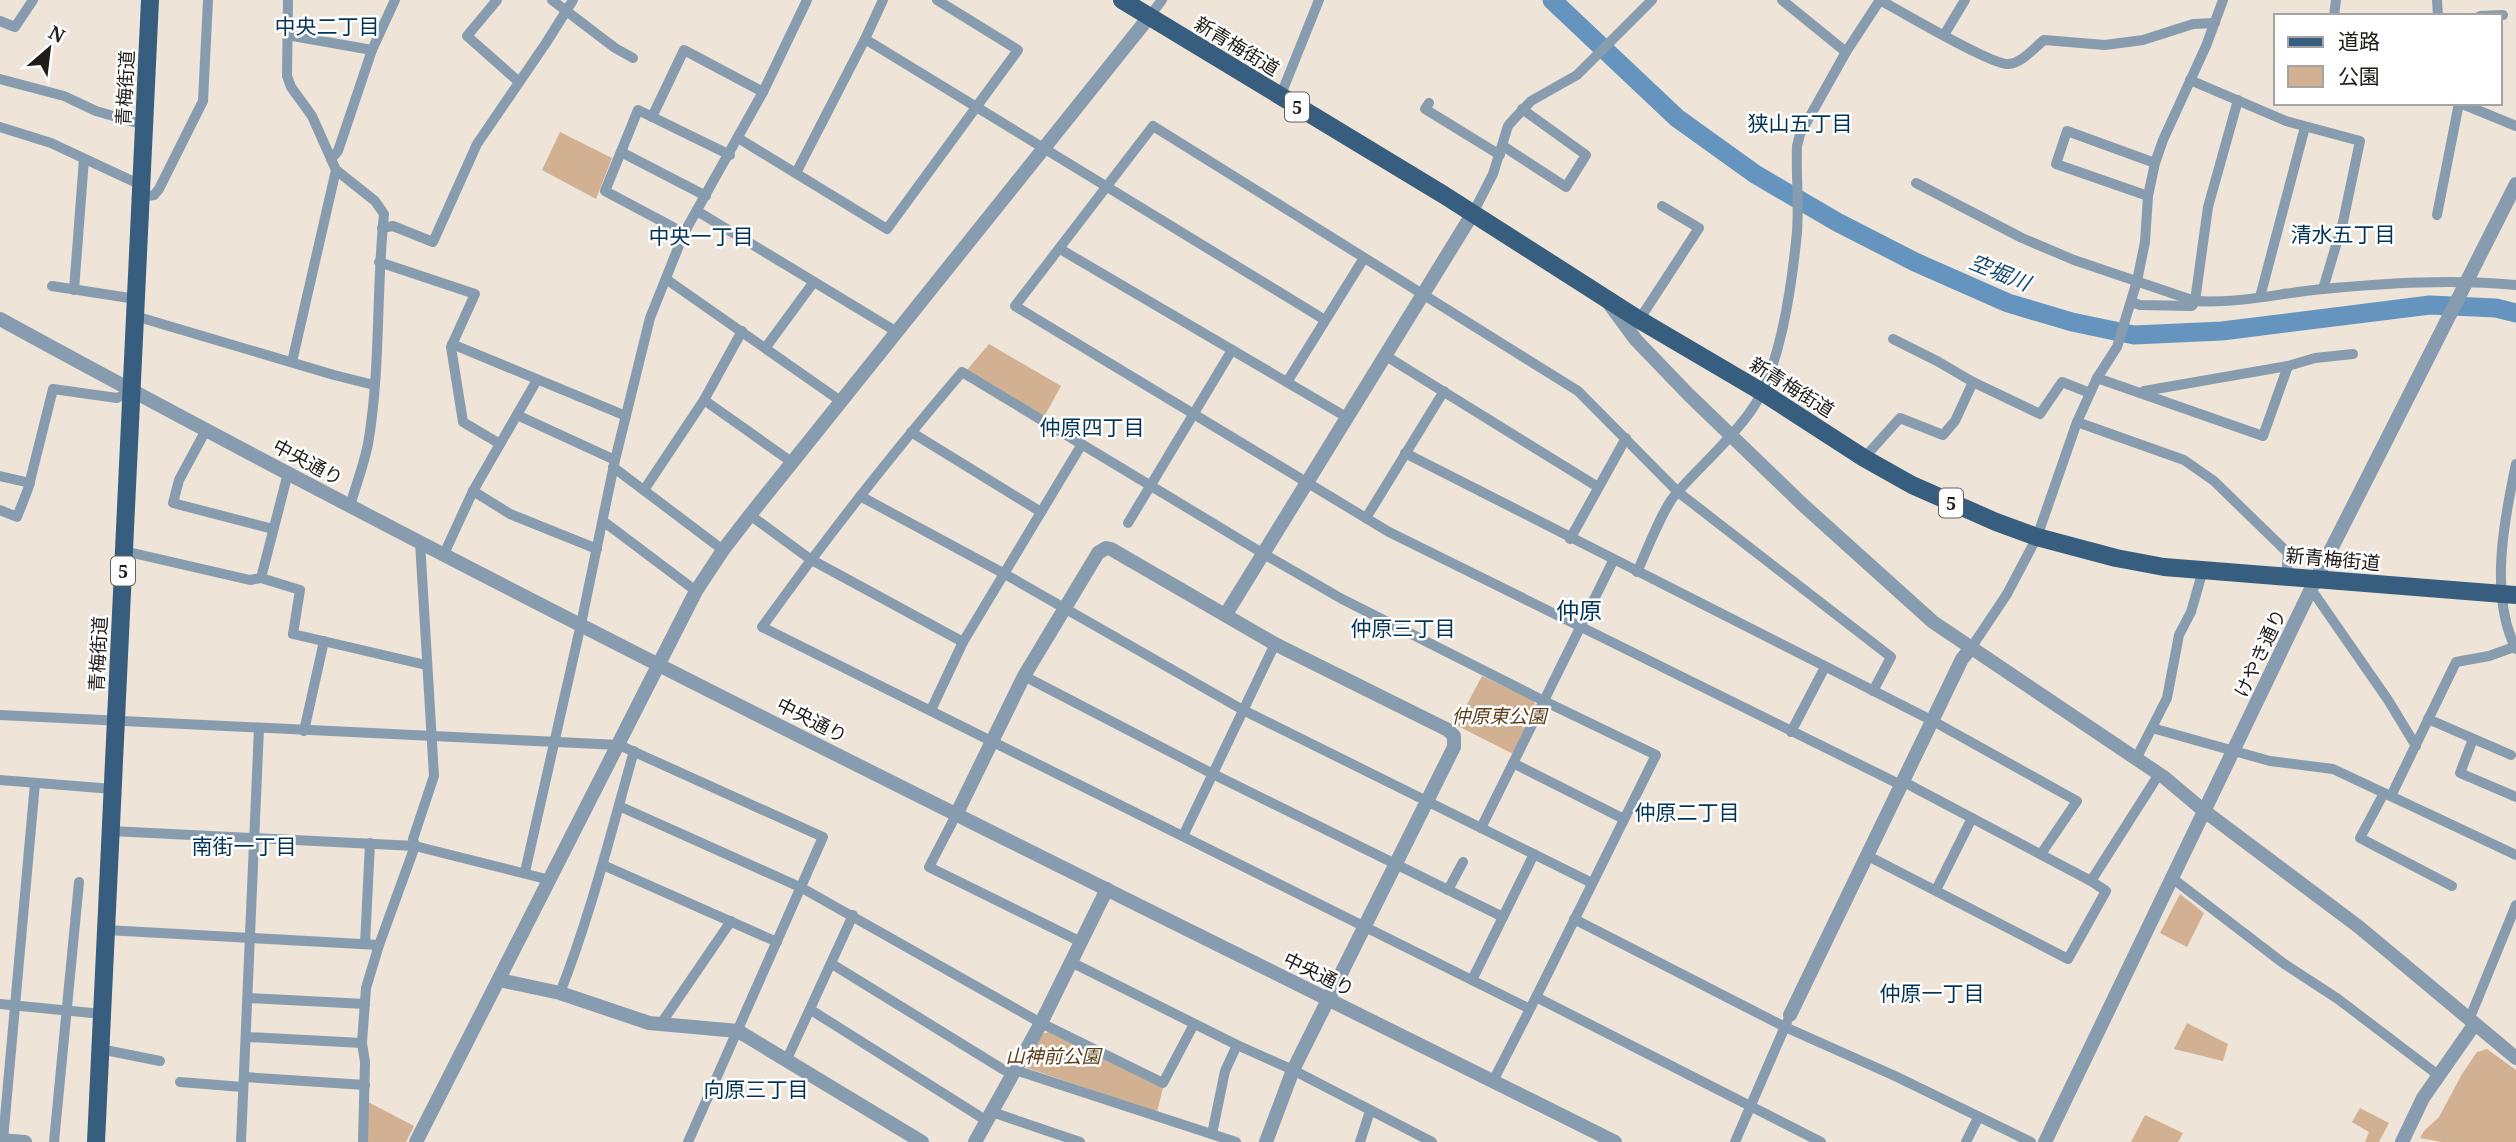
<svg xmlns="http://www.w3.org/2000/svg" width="2516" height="1142" font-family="'Noto Serif','Noto Sans JP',serif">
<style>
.green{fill:#d1b191}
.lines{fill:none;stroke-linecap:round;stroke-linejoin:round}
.river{stroke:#6595bf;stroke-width:19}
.minor{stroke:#879caf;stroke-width:10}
.tertiary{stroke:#879caf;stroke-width:14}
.primary{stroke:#375e7f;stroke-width:18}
.labels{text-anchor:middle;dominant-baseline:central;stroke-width:5;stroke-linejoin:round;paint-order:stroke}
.shield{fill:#fff;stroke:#63605d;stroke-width:2}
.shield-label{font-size:18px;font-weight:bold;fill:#201c18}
.street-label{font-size:19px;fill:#201c18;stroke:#fff}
.park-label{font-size:19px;font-style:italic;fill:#5c3d19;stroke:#fff}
.neighbourhood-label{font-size:21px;fill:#013457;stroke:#fff}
.water-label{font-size:21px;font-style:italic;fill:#134973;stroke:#fff}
.quarter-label{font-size:23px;fill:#013457;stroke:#fff}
</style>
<rect width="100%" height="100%" fill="#efe4d8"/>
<g class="green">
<polygon points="560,132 612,158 596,199 542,170"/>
<polygon points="989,344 1061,386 1044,417 967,370"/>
<polygon points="1482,676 1533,700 1537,708 1513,754 1456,725"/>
<polygon points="2180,894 2204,913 2187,947 2160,933"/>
<polygon points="2187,1023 2228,1044 2223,1061 2174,1049"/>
<polygon points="1049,1032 1163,1088 1157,1112 1027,1068 1026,1064 1042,1034"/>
<polygon points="2487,1049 2516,1070 2516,1142 2441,1142 2420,1138 2424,1131 2439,1117 2462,1074 2477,1052"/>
<polygon points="368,1102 414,1126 406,1142 367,1142"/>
<polygon points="2360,1108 2389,1123 2379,1142 2365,1142 2369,1132 2352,1122"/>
<polygon points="2145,1115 2183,1133 2178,1142 2131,1142"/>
</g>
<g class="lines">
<polyline class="river" points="1552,0 1677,118 1755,174 1837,222 1915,262 2008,303 2072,322 2134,335 2222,331 2430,305 2496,308 2516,313"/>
<g class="minor">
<path d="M288,0l-1,76 4,11 21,29 24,54 39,31 9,13c-8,76 -3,154 -16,230 -4,20 -12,41 -18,62"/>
<polyline points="497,0 467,36 519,82"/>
<polyline points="552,0 615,48 633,58"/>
<polyline points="1782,0 1846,52"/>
<path d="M1880,0c20,11 111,65 128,64 14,-1 26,-16 36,-24l61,5 38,-5 50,-16 22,-1"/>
<polyline points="2437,0 2438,16"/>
<polyline points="2334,16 2336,0"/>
<polyline points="2480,16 2503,15"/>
<polyline points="1149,17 1162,0"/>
<polyline points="0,21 15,27 33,0"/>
<polyline points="287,35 372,50"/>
<polyline points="1944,35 1965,0"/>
<polyline points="865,39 1325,320"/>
<polyline points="0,79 64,96 96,111 144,125"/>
<polyline points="2190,80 2286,121 2360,141 2343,222 2323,289"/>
<polyline points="1280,97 1319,0"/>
<polyline points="1429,103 1425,109 1500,155"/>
<polyline points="2460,103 2516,126"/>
<polyline points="652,117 684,50 763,92"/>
<polyline points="0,127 51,143 141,185"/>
<polyline points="738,138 887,229 1018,50 937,0"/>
<polyline points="1503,146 1566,187 1586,155 1522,109"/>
<polyline points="621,152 706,196"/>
<polyline points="331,159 338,151 372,50 395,0"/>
<polyline points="796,173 865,39 883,0"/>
<polyline points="1916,183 2022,238 2074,260 2195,301 2208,207 2238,100"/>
<polyline points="2148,196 2056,164 2067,131 2155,163"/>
<polyline points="141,197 154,195 159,189 203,101 208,0"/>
<polyline points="697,211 897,332"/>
<polyline points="1473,213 1493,174 1508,126 1514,119 1531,101 1577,75 1652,0"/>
<polyline points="2437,215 2459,103"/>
<polyline points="382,228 393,226 433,242 477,144 546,43 573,0"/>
<polyline points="684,233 605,191 638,110 730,155"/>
<polyline points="1060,249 1348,418"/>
<polyline points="379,262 475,294 451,347 463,422 500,444"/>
<polyline points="666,279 842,402"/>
<polyline points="52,286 136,299"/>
<polyline points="74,290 84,159"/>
<polyline points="2260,297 2305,127"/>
<path d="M2131,302l9,3 52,1 3,-5c43,3 85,-8 128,-12 65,-6 129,-10 193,-4"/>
<polyline points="135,316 334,375 374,385"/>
<polyline points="1639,320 1699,228 1662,206"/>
<polyline points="1893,339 1937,361 1973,382"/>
<polyline points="452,344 626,416"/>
<polyline points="766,347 813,283"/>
<polyline points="1386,356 1598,487"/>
<polyline points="292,362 336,170"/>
<polyline points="2097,378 2263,436 2288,366"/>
<polyline points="1287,382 1364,258"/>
<polyline points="2144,391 2288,366 2315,358 2353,354"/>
<polyline points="704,400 793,463"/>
<polyline points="517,415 615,460"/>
<polyline points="2077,422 2184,460 2214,481 2288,553 2286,576"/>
<polyline points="206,430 179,480 173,503 273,529"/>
<polyline points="911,432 1041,512"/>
<polyline points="1405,453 1933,721 2077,801 2041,854"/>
<polyline points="1864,458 1900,418 1943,435 1955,421 1973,382 2040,414 2062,382 2090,393"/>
<path d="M2516,464c-12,56 -27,132 0,185"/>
<polyline points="613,467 723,550"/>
<polyline points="0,476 30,483"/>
<polyline points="644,490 704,400 742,331"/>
<polyline points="473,491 510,514 597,549"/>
<polyline points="860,496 1003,573 1243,710 1592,883"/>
<polyline points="0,510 17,517 28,489 53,389 117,398 132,391"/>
<polyline points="750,515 810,559 963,642"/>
<polyline points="1366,518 1444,391"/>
<polyline points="603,521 696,591"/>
<polyline points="1128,523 1232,350"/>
<polyline points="1570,539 1626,438"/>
<polyline points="124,551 250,580 261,578 300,590 293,634 426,665"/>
<polyline points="444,554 473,491 537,380"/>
<path d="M1637,572c9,-19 25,-62 38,-77 24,-28 53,-52 75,-83 31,-42 42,-128 47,-180 2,-28 -1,-57 0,-86l3,-12 46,-82 34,-52"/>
<polyline points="261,578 288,473"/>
<polyline points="2311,589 2388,700 2416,746"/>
<polyline points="1971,648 2007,594 2037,537 2077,422 2097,378 2117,347 2137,281 2145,242 2148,196 2155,163 2163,140 2206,46 2223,0"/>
<polyline points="1024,676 1213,774 1503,917"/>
<polyline points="1873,691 1891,657 1678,492 1578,391 1153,126 1015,306 1389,532 1901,785"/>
<polyline points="931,710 963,642 1082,444"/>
<polyline points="0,715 619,745 823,837 688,1142"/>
<polyline points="2428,719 2511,755"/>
<polyline points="2152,728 2270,761 2333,769 2516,855"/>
<polyline points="304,731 324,641"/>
<polyline points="1791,732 1825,667"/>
<polyline points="2473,739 2460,773 2516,797"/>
<polyline points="2137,757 2167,698 2179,635 2191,612 2203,570"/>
<polyline points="1513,763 1624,819"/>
<polyline points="0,780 113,789"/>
<polyline points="2384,793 2360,838 2452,886"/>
<polyline points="2391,796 2456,662 2489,656 2514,647"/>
<polyline points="619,806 802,888 1041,1023 1163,1083 1194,1024"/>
<polyline points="956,815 929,867 1081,942"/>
<polyline points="1481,828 1613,561"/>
<polyline points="111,831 415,846 550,880"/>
<polyline points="1183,836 1275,644"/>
<polyline points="1866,855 2068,959 2106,891 2091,881 1902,781"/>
<polyline points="603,865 777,942"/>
<polyline points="525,872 581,624 615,460 650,318 684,233 763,92 807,0"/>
<polyline points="2172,878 2283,963 2338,999 2438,1075"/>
<polyline points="2091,881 2159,774"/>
<polyline points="1448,890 1463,862"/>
<polyline points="1936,890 1972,818"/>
<polyline points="1574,919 1785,1027 1895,1076 2031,1142"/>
<polyline points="106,930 379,945"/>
<polyline points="365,944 370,843"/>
<polyline points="1071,962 1237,1045 1293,1070 1432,1142"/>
<polyline points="832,964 1004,1070 1015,1070 1236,1142"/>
<polyline points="1472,980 1534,854"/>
<path d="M560,993c31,-79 51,-161 74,-242"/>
<polyline points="1536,997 1821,1142"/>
<polyline points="248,998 365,1004"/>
<polyline points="0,1004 102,1014"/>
<polyline points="811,1010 987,1121"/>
<polyline points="2469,1020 2516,905"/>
<polyline points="660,1025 731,921"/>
<polyline points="247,1037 362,1043"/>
<polyline points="100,1049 160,1061"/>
<polyline points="787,1059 853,915"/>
<polyline points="244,1077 365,1085"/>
<path d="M1493,1081l37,-72 16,-32 110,-222 -112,-54 -202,-102 -78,-45 -302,-182c-70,82 -137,167 -200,255l768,382"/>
<polyline points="180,1082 243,1087"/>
<polyline points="992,1112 1080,1142"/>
<polyline points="1212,1134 1225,1071 1237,1045"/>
<polyline points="3,1140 35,783"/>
<polyline points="54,1142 79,882"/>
<polyline points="241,1142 259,728"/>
<polyline points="363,1142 365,1062 362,1043 366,988 379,945 415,846 413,839 434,776 420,542"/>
<polyline points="1360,1142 1370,1111"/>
<polyline points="1735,1142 1787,1022"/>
<polyline points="1966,1142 1978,1118"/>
</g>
<g class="tertiary">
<polyline points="1608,302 1636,340 1689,395 1802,504 1933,622 2165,778 2203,810 2359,927 2516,1058"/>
<path d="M0,319c530,290 1074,553 1615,823"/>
<polyline points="1226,614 1473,213"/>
<polyline points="956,815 1024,676 1098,553 1106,548 1111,549 1275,644 1448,730 1454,736 1454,747 1293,1070 1266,1142"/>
<polyline points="499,980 560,993 649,1023 738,1031 922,1142"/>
<polyline points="1790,1015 1962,659 1971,648"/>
<polyline points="0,1140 25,1142"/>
<polyline points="416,1142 696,591 723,550 750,515 1149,17"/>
<polyline points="975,1142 1041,1023 1107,889"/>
<polyline points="2045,1142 2311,589 2516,184"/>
<polyline points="2402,1142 2423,1098 2474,1025"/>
</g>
<g class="primary">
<polyline points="1122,0 1444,195 1638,319 1762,392 1864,458 1912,485 1996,522 2037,537 2116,558 2164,567 2516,595"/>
<polyline points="96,1142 150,0"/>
</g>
</g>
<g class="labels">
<g class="shield">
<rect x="1285" y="92.5" width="24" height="29" rx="5"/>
<rect x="1939" y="488.5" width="24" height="29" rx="5"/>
<rect x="111" y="556.5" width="24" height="29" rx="5"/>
</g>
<g class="shield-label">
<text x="1297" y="107">5</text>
<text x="1951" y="503">5</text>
<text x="123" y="571">5</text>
</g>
<g class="street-label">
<text transform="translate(1237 46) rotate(31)">新青梅街道</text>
<text transform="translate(125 88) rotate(-87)">青梅街道</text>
<text transform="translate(1792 387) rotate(32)">新青梅街道</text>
<text transform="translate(308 462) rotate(28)">中央通り</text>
<text transform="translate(2333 559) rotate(5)">新青梅街道</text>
<text transform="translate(2260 653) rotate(-65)">けやき通り</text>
<text transform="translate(98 654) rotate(-87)">青梅街道</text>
<text transform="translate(812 720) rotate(27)">中央通り</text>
<text transform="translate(1319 974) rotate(26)">中央通り</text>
</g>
<g class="park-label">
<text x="1499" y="716">仲原東公園</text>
<text x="1053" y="1056">山神前公園</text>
</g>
<g class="neighbourhood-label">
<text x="327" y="26">中央二丁目</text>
<text x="1800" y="123">狭山五丁目</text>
<text x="2343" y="234">清水五丁目</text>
<text x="701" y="236">中央一丁目</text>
<text x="1092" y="427">仲原四丁目</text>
<text x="1403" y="628">仲原三丁目</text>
<text x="1687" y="812">仲原二丁目</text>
<text x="244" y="846">南街一丁目</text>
<text x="1932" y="993">仲原一丁目</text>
<text x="756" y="1089">向原三丁目</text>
</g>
<g class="water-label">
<text transform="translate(2000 272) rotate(22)">空堀川</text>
</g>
<g class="quarter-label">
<text x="1579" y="610">仲原</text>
</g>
</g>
<rect x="2274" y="14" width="228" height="91" fill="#ffffff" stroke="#a6a4a3" stroke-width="2"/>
<rect x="2288" y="37" width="35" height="10" fill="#375e7f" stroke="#a6a4a3" stroke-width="2"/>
<text x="2338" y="49" font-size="21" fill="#201c18">道路</text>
<rect x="2288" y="66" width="35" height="21" fill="#d1b191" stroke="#a6a4a3" stroke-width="2"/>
<text x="2338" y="84" font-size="21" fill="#201c18">公園</text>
<g transform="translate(49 49) rotate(28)" stroke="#ffffff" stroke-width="5" paint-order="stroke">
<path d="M0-5L12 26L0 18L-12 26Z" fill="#201c18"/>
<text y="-10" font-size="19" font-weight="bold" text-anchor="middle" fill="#201c18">N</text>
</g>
</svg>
